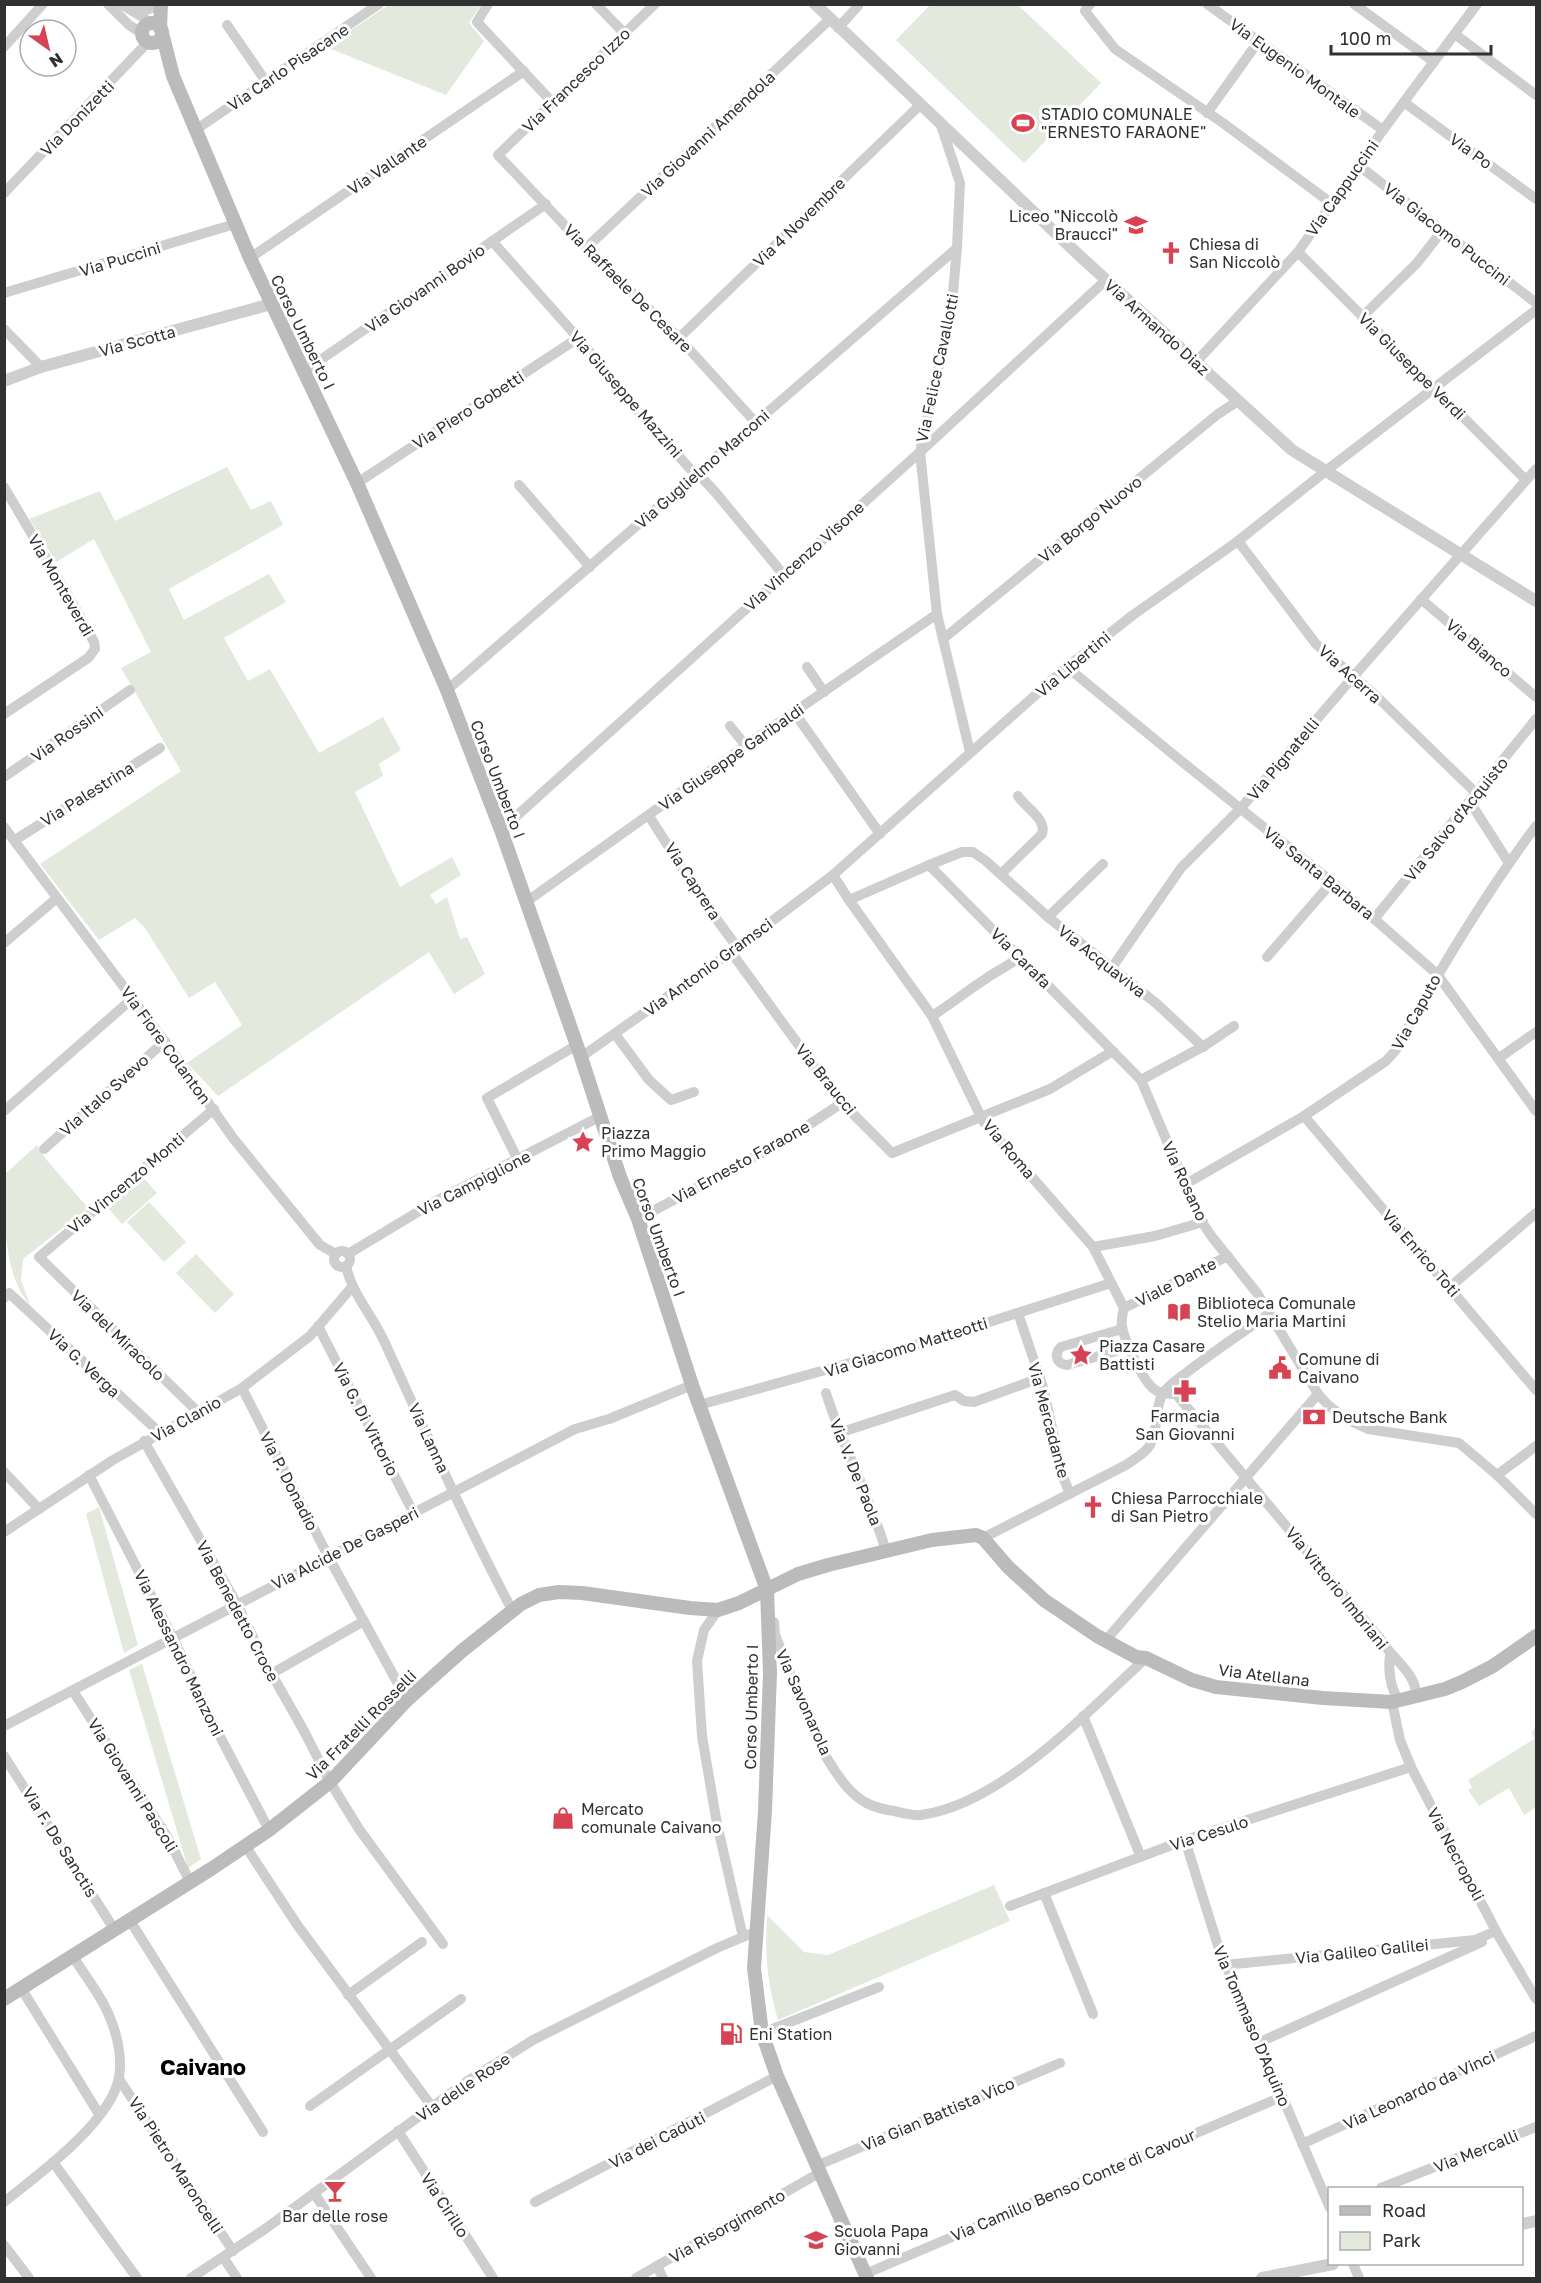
<svg xmlns="http://www.w3.org/2000/svg" width="1541" height="2283" font-family="'Golos Text',sans-serif">
<style>
.green{fill:#e4e9de}
.lines{fill:none;stroke-linecap:round;stroke-linejoin:round}
.minor{stroke:#cecece;stroke-width:10}
.tertiary{stroke:#cecece;stroke-width:12}
.secondary{stroke:#bbb;stroke-width:14}
.labels{text-anchor:middle;dominant-baseline:central;stroke-width:6;stroke-linejoin:round;paint-order:stroke}
.street-label{font-size:16px;fill:#313131;stroke:#fff}
.poi-label{font-size:16px;fill:#313131;stroke:#fff;text-anchor:start}
.district-label{font-size:22px;font-weight:bold;fill:#000;stroke:#fff}
</style>
<rect width="100%" height="100%" fill="#fff"/>
<g class="green">
<polygon points="390,4 481,5 469,23 484,41 446,95 326,47"/>
<polygon points="931,4 1018,5 1101,83 1024,163 896,40"/>
<polygon points="227,467 251,510 271,501 283,525 169,589 184,620 269,574 286,602 224,638 248,681 270,669 319,753 383,717 401,750 379,764 383,776 355,792 400,887 452,857 461,875 430,895 436,904 447,897 460,939 467,937 485,974 454,994 429,952 218,1096 187,1063 242,1025 215,982 189,998 145,928 135,918 99,940 40,864 181,771 121,668 151,652 94,539 56,562 29,519 100,491 115,521"/>
<path d="M37,1145l8,13 43,50 -65,51 -2,21 9,25c-28,-32 -25,-90 -26,-130z"/>
<polygon points="143,1177 157,1193 122,1224 108,1208"/>
<polygon points="149,1202 186,1242 164,1262 127,1222"/>
<polygon points="196,1254 234,1294 215,1313 176,1273"/>
<polygon points="99,1507 138,1645 124,1653 86,1514"/>
<polygon points="142,1664 201,1859 188,1868 129,1670"/>
<polygon points="1536,1725 1536,1807 1524,1815 1509,1788 1479,1806 1468,1790 1472,1788 1468,1780 1534,1739 1532,1733"/>
<path d="M994,1885l16,36 -232,99c-11,-40 -13,-63 -11,-105l37,37 24,3z"/>
</g>
<g class="lines">
<g class="minor">
<polyline points="108,4 129,25 143,34"/>
<polyline points="121,4 144,18 149,24"/>
<polyline points="488,4 477,22 552,102"/>
<polyline points="596,4 624,33"/>
<polyline points="655,4 498,155 586,248 679,338 756,423"/>
<polyline points="1090,4 1085,11 1115,49 1223,123 1331,203"/>
<polyline points="1207,4 1383,130"/>
<polyline points="1354,4 1434,62"/>
<polyline points="132,9 146,10 152,8"/>
<polyline points="227,25 267,83"/>
<polyline points="838,28 858,6 857,4"/>
<polyline points="1456,35 1536,95"/>
<polyline points="4,47 43,4"/>
<polyline points="1405,103 1536,199"/>
<polyline points="1207,113 1258,42"/>
<polyline points="941,125 960,183 957,248 952,304 920,452 937,614 970,752"/>
<polyline points="197,129 379,4"/>
<polyline points="1358,165 1536,303"/>
<polyline points="4,193 148,42"/>
<polyline points="492,241 578,338 638,411 692,471 704,480 716,493 783,574"/>
<polyline points="586,248 829,20"/>
<polyline points="1298,252 1526,480"/>
<polyline points="250,258 524,71"/>
<polyline points="4,293 235,224"/>
<polyline points="1362,317 1417,263 1442,231"/>
<polyline points="4,329 41,367"/>
<polyline points="679,338 920,105"/>
<polyline points="1196,362 1298,252 1383,130 1477,4"/>
<polyline points="303,372 546,204"/>
<polyline points="357,483 578,338"/>
<polyline points="519,485 590,567"/>
<polyline points="4,487 77,611 94,642 95,649 88,658 4,714"/>
<polyline points="1238,541 1316,644 1374,694 1477,794"/>
<polyline points="1421,599 1536,697"/>
<polyline points="943,639 1218,414 1238,401"/>
<polyline points="807,667 824,692"/>
<polyline points="1067,667 1175,756 1332,882 1437,974 1536,1111"/>
<polyline points="447,690 957,248"/>
<polyline points="794,712 880,834"/>
<polyline points="730,726 746,746"/>
<polyline points="4,777 130,690"/>
<polyline points="1470,802 1509,863"/>
<polyline points="649,816 704,902 737,947"/>
<polyline points="4,827 171,1050 233,1138 320,1245 336,1254"/>
<polyline points="501,830 920,452 1106,280"/>
<polyline points="15,840 160,748"/>
<polyline points="929,865 1141,1080 1200,1219 1212,1237 1257,1293 1318,1394 1328,1405 1346,1419 1368,1429 1459,1443 1497,1475 1536,1514"/>
<path d="M1001,874l41,-40c5,-15 -16,-26 -24,-38"/>
<polyline points="833,875 849,900 929,865 962,852 973,852 986,861 1048,917 1157,1004 1203,1047"/>
<path d="M849,900l83,116 51,105 110,126 31,61c-2,7 -3,12 -2,19 3,14 20,53 32,62 7,6 14,4 22,5l205,246c12,20 33,30 36,56"/>
<polyline points="526,902 765,732 937,614"/>
<polyline points="1048,917 1103,864"/>
<polyline points="1375,918 1536,719"/>
<polyline points="4,943 57,898"/>
<polyline points="731,952 838,1099 892,1153 1050,1089 1113,1051"/>
<polyline points="1267,957 1332,882"/>
<polyline points="1111,969 1181,868 1240,809 1353,677 1536,469"/>
<path d="M932,1016c19,-12 36,-26 55,-38 11,-8 22,-12 32,-21"/>
<polyline points="615,1034 649,1080 671,1100 694,1092"/>
<polyline points="581,1057 731,952 833,875 1067,667 1133,615 1238,541 1327,470 1536,310"/>
<polyline points="1499,1058 1536,1032"/>
<polyline points="1141,1080 1204,1046 1234,1026"/>
<polyline points="4,1111 133,998"/>
<polyline points="1304,1116 1536,1390"/>
<polyline points="44,1149 165,1041"/>
<polyline points="518,1160 487,1098 577,1045"/>
<path d="M1184,1185l120,-69 82,-55 9,-10c43,-79 88,-154 141,-225"/>
<polyline points="638,1219 784,1141 842,1103"/>
<polyline points="1093,1247 1155,1236 1203,1222"/>
<circle cx="342" cy="1259" r="8"/>
<polyline points="348,1254 436,1201 601,1116"/>
<path d="M346,1266c6,28 27,50 39,77 41,90 81,180 127,267"/>
<polyline points="1450,1287 1536,1213"/>
<polyline points="4,1298 9,1293 159,1432"/>
<polyline points="1124,1308 1228,1256"/>
<polyline points="1018,1313 1043,1387 1063,1477 1070,1494"/>
<polyline points="318,1326 413,1512"/>
<path d="M1122,1329l-61,18c-8,8 -4,17 6,18l63,-18"/>
<polyline points="242,1388 328,1556 407,1700"/>
<path d="M826,1393c17,54 44,104 60,158"/>
<polyline points="699,1405 933,1340 1111,1283"/>
<polyline points="198,1412 39,1257 214,1109"/>
<polyline points="839,1433 955,1395 964,1401 974,1402 1040,1378"/>
<polyline points="144,1441 237,1604 266,1664 304,1731 330,1782 359,1829 443,1944"/>
<polyline points="4,1472 39,1509"/>
<polyline points="89,1475 173,1638 214,1725 269,1830"/>
<polyline points="1497,1475 1536,1446"/>
<polyline points="4,1532 113,1460 242,1388 310,1336 352,1287"/>
<path d="M983,1538l143,-73c7,-5 16,-10 22,-17 11,-15 6,-37 14,-53 5,-9 16,-16 24,-22 27,-21 55,-40 83,-59"/>
<polyline points="718,1610 704,1630 697,1661 702,1736 717,1824 743,1937"/>
<path d="M774,1622l1,13c22,50 36,110 72,152 14,16 27,21 47,24 9,2 19,5 27,4 81,-11 166,-103 225,-157"/>
<polyline points="1106,1640 1318,1394"/>
<path d="M1390,1655c-2,14 0,34 9,45"/>
<polyline points="271,1674 364,1621"/>
<polyline points="73,1691 168,1838 190,1882"/>
<polyline points="1392,1702 1400,1740 1411,1767 1498,1935 1536,1999"/>
<polyline points="1083,1716 1141,1857"/>
<polyline points="4,1726 575,1429 609,1419 692,1385"/>
<polyline points="4,1756 114,1929"/>
<polyline points="1185,1840 1219,1949 1330,2208"/>
<polyline points="246,1847 298,1926 433,2108"/>
<polyline points="1044,1893 1093,2014"/>
<polyline points="1010,1906 1185,1840 1411,1767"/>
<polyline points="129,1919 263,2132"/>
<polyline points="1225,1965 1475,1940 1496,1931"/>
<polyline points="21,1988 99,2114"/>
<polyline points="348,1995 422,1942"/>
<polyline points="762,2033 879,1987"/>
<polyline points="1258,2043 1482,1942"/>
<polyline points="119,2079 233,2251"/>
<polyline points="310,2106 461,1999"/>
<polyline points="398,2131 493,2278"/>
<polyline points="1302,2144 1536,2036"/>
<polyline points="53,2162 137,2278"/>
<polyline points="816,2166 1060,2063"/>
<polyline points="1381,2188 1536,2127"/>
<polyline points="314,2193 371,2278"/>
<path d="M4,2202c34,-27 108,-81 115,-125 3,-17 -1,-38 -7,-54 -8,-24 -27,-47 -40,-68"/>
<polyline points="535,2202 777,2076"/>
<polyline points="4,2245 29,2278"/>
<polyline points="223,2257 237,2278"/>
<polyline points="1353,2264 1359,2278"/>
<polyline points="657,2266 663,2278"/>
<polyline points="865,2274 1281,2097"/>
<polyline points="191,2278 265,2229 466,2082 533,2040 717,1948 757,1931"/>
<polyline points="636,2278 819,2173"/>
</g>
<g class="tertiary">
<polyline points="815,4 1081,257 1292,450 1536,601"/>
<polyline points="4,381 41,367 271,304"/>
<polyline points="1522,2224 1536,2221"/>
<polyline points="1262,2278 1333,2264"/>
</g>
<g class="secondary">
<circle cx="152" cy="33" r="10"/>
<polyline points="160,28 161,4"/>
<polyline points="162,33 173,76 250,258 357,483 447,690 501,830 581,1057 620,1177 638,1219 693,1388 767,1590 770,1673 765,1811 754,1968 762,2033 777,2076 867,2278"/>
<polyline points="4,1999 211,1869 269,1830 330,1782 407,1700 463,1650 521,1604 539,1595 559,1592 582,1593 690,1608 718,1610 739,1603 798,1574 828,1565 932,1540 976,1535 983,1538 1008,1567 1044,1600 1097,1636 1136,1657 1146,1658 1192,1680 1216,1687 1323,1698 1392,1702 1445,1689 1462,1682 1493,1666 1536,1636"/>
</g>
</g>
<defs>
<g id="stadium-bare" transform="scale(1.8)"><path d="M0-5a6.5 5 0 1 0 0 10a6.5 5 0 1 0 0-10ZM-3.5-1.8h7v3.6h-7Z" fill="#d84353" stroke="#fff" stroke-width="2.5" paint-order="stroke"/></g>
<g id="school-bare" transform="scale(1.8)"><path d="M0-5L7-2L0 1L-7-2ZM-4 1L0 2.5L4 1V4Q0 6-4 4Z" fill="#d84353" stroke="#fff" stroke-width="2.5" paint-order="stroke"/></g>
<g id="church-bare" transform="scale(1.8)"><path d="M-1.2-6h2.4v3.5h3.3v2.4h-3.3V6h-2.4V-.1h-3.3v-2.4h3.3Z" fill="#d84353" stroke="#fff" stroke-width="2.5" paint-order="stroke"/></g>
<g id="sight-bare" transform="scale(1.8)"><path d="M0-6L1.8-2.2L6-1.7L2.9 1.2L3.7 5.4L0 3.3L-3.7 5.4L-2.9 1.2L-6-1.7L-1.8-2.2Z" fill="#d84353" stroke="#fff" stroke-width="2.5" paint-order="stroke"/></g>
<g id="library-bare" transform="scale(1.8)"><path d="M-6-4Q-3-5.5-.7-3.5V5Q-3 3-6 4ZM6-4Q3-5.5 .7-3.5V5Q3 3 6 4Z" fill="#d84353" stroke="#fff" stroke-width="2.5" paint-order="stroke"/></g>
<g id="civic-bare" transform="scale(1.8)"><path d="M-.6-6.5H3V-4.5H.6V-3L4-1V1h2V6H-6V1h2V-1L-.6-3ZM-1.2 2.5V6h2.4V2.5Z" fill="#d84353" stroke="#fff" stroke-width="2.5" paint-order="stroke"/></g>
<g id="pharmacy-bare" transform="scale(1.8)"><path d="M-2-6h4v4h4v4h-4v4h-4v-4h-4v-4h4Z" fill="#d84353" stroke="#fff" stroke-width="2.5" paint-order="stroke"/></g>
<g id="bank-bare" transform="scale(1.8)"><path d="M-6-4H6V4H-6ZM0-2.3a2.3 2.3 0 1 0 0 4.6a2.3 2.3 0 1 0 0-4.6Z" fill="#d84353" stroke="#fff" stroke-width="2.5" paint-order="stroke"/></g>
<g id="shop-bare" transform="scale(1.8)"><path d="M-5-2.5h2.3a2.7 3.5 0 0 1 5.4 0H5L5.5 6h-11ZM-1.5-2.5h3a1.5 2.3 0 0 0-3 0Z" fill="#d84353" stroke="#fff" stroke-width="2.5" paint-order="stroke"/></g>
<g id="fuel-bare" transform="scale(1.8)"><path d="M-5.5-6h7V0h2V4h1.3V-2.5L3-4.5l.8-.8L6-3V5H2.5V1h-1V6h-7ZM-4.2-4.7v3.2H.2V-4.7Z" fill="#d84353" stroke="#fff" stroke-width="2.5" paint-order="stroke"/></g>
<g id="bar-bare" transform="scale(1.8)"><path d="M-6-5H6L.8 .8V4.5H3.5V6h-7V4.5H-.8V.8Z" fill="#d84353" stroke="#fff" stroke-width="2.5" paint-order="stroke"/></g>
</defs>
<g fill-rule="evenodd">
<use href="#stadium-bare" x="1023" y="123"/>
<use href="#school-bare" x="1136" y="225"/>
<use href="#church-bare" x="1171" y="253"/>
<use href="#sight-bare" x="583" y="1142"/>
<use href="#library-bare" x="1179" y="1312"/>
<use href="#sight-bare" x="1081" y="1355"/>
<use href="#civic-bare" x="1280" y="1368"/>
<use href="#pharmacy-bare" x="1185" y="1391"/>
<use href="#bank-bare" x="1314" y="1417"/>
<use href="#church-bare" x="1093" y="1507"/>
<use href="#shop-bare" x="563" y="1818"/>
<use href="#fuel-bare" x="731" y="2034"/>
<use href="#bar-bare" x="335" y="2191"/>
<use href="#school-bare" x="816" y="2240"/>
</g>
<g class="labels">
<g class="street-label">
<text transform="translate(288 67) rotate(-34)">Via Carlo Pisacane</text>
<text transform="translate(1295 68) rotate(36)">Via Eugenio Montale</text>
<text transform="translate(576 80) rotate(-44)">Via Francesco Izzo</text>
<text transform="translate(77 118) rotate(-46)">Via Donizetti</text>
<text transform="translate(708 134) rotate(-43)">Via Giovanni Amendola</text>
<text transform="translate(1471 151) rotate(36)">Via Po</text>
<text transform="translate(387 165) rotate(-34)">Via Vallante</text>
<text transform="translate(1342 188) rotate(-55)">Via Cappuccini</text>
<text transform="translate(799 222) rotate(-44)">Via 4 Novembre</text>
<text transform="translate(1447 234) rotate(38)">Via Giacomo Puccini</text>
<text transform="translate(120 259) rotate(-17)">Via Puccini</text>
<text transform="translate(425 288) rotate(-35)">Via Giovanni Bovio</text>
<text transform="translate(628 288) rotate(45)">Via Raffaele De Cesare</text>
<text transform="translate(1157 327) rotate(42)">Via Armando Diaz</text>
<text transform="translate(303 332) rotate(64)">Corso Umberto I</text>
<text transform="translate(137 341) rotate(-15)">Via Scotta</text>
<text transform="translate(1412 366) rotate(45)">Via Giuseppe Verdi</text>
<text transform="translate(937 368) rotate(-78)">Via Felice Cavallotti</text>
<text transform="translate(626 394) rotate(49)">Via Giuseppe Mazzini</text>
<text transform="translate(468 410) rotate(-33)">Via Piero Gobetti</text>
<text transform="translate(702 469) rotate(-41)">Via Guglielmo Marconi</text>
<text transform="translate(1090 519) rotate(-39)">Via Borgo Nuovo</text>
<text transform="translate(804 556) rotate(-42)">Via Vincenzo Visone</text>
<text transform="translate(61 585) rotate(60)">Via Monteverdi</text>
<text transform="translate(1479 648) rotate(40)">Via Bianco</text>
<text transform="translate(1073 664) rotate(-40)">Via Libertini</text>
<text transform="translate(1350 674) rotate(42)">Via Acerra</text>
<text transform="translate(67 734) rotate(-35)">Via Rossini</text>
<text transform="translate(731 757) rotate(-35)">Via Giuseppe Garibaldi</text>
<text transform="translate(1283 759) rotate(-50)">Via Pignatelli</text>
<text transform="translate(498 779) rotate(69)">Corso Umberto I</text>
<text transform="translate(87 794) rotate(-32)">Via Palestrina</text>
<text transform="translate(1456 819) rotate(-51)">Via Salvo d'Acquisto</text>
<text transform="translate(1319 873) rotate(39)">Via Santa Barbara</text>
<text transform="translate(693 881) rotate(57)">Via Caprera</text>
<text transform="translate(1021 958) rotate(45)">Via Carafa</text>
<text transform="translate(1102 961) rotate(38)">Via Acquaviva</text>
<text transform="translate(708 967) rotate(-36)">Via Antonio Gramsci</text>
<text transform="translate(1416 1012) rotate(-61)">Via Caputo</text>
<text transform="translate(166 1045) rotate(54)">Via Fiore Colanton</text>
<text transform="translate(826 1079) rotate(51)">Via Braucci</text>
<text transform="translate(104 1095) rotate(-42)">Via Italo Svevo</text>
<text transform="translate(1009 1149) rotate(50)">Via Roma</text>
<text transform="translate(741 1162) rotate(-29)">Via Ernesto Faraone</text>
<text transform="translate(1185 1181) rotate(65)">Via Rosano</text>
<text transform="translate(126 1183) rotate(-40)">Via Vincenzo Monti</text>
<text transform="translate(474 1183) rotate(-27)">Via Campiglione</text>
<text transform="translate(659 1237) rotate(70)">Corso Umberto I</text>
<text transform="translate(1421 1253) rotate(49)">Via Enrico Toti</text>
<text transform="translate(1176 1282) rotate(-27)">Viale Dante</text>
<text transform="translate(118 1335) rotate(44)">Via del Miracolo</text>
<text transform="translate(906 1347) rotate(-17)">Via Giacomo Matteotti</text>
<text transform="translate(84 1363) rotate(43)">Via G. Verga</text>
<text transform="translate(186 1419) rotate(-29)">Via Clanio</text>
<text transform="translate(366 1419) rotate(63)">Via G. Di Vittorio</text>
<text transform="translate(1049 1420) rotate(75)">Via Mercadante</text>
<text transform="translate(429 1438) rotate(65)">Via Lanna</text>
<text transform="translate(856 1472) rotate(68)">Via V. De Paola</text>
<text transform="translate(289 1481) rotate(63)">Via P. Donadio</text>
<text transform="translate(345 1548) rotate(-27)">Via Alcide De Gasperi</text>
<text transform="translate(1337 1588) rotate(51)">Via Vittorio Imbriani</text>
<text transform="translate(238 1611) rotate(62)">Via Benedetto Croce</text>
<text transform="translate(179 1653) rotate(64)">Via Alessandro Manzoni</text>
<text transform="translate(1264 1675) rotate(7)">Via Atellana</text>
<text transform="translate(804 1702) rotate(66)">Via Savonarola</text>
<text transform="translate(751 1707) rotate(-89)">Corso Umberto I</text>
<text transform="translate(361 1725) rotate(-45)">Via Fratelli Rosselli</text>
<text transform="translate(133 1785) rotate(58)">Via Giovanni Pascoli</text>
<text transform="translate(1209 1833) rotate(-18)">Via Cesulo</text>
<text transform="translate(60 1842) rotate(58)">Via F. De Sanctis</text>
<text transform="translate(1456 1854) rotate(62)">Via Necropoli</text>
<text transform="translate(1362 1951) rotate(-6)">Via Galileo Galilei</text>
<text transform="translate(1252 2026) rotate(67)">Via Tommaso D'Aquino</text>
<text transform="translate(463 2087) rotate(-34)">Via delle Rose</text>
<text transform="translate(1419 2090) rotate(-25)">Via Leonardo da Vinci</text>
<text transform="translate(938 2114) rotate(-23)">Via Gian Battista Vico</text>
<text transform="translate(657 2140) rotate(-27)">Via dei Caduti</text>
<text transform="translate(1476 2151) rotate(-22)">Via Mercalli</text>
<text transform="translate(176 2165) rotate(57)">Via Pietro Maroncelli</text>
<text transform="translate(1073 2185) rotate(-23)">Via Camillo Benso Conte di Cavour</text>
<text transform="translate(445 2205) rotate(57)">Via Cirillo</text>
<text transform="translate(727 2226) rotate(-30)">Via Risorgimento</text>
</g>
<g class="poi-label">
<text x="1041" y="114">STADIO COMUNALE<tspan x="1041" dy="18">"ERNESTO FARAONE"</tspan></text>
<text x="1118" y="216" text-anchor="end">Liceo "Niccolò<tspan x="1118" dy="18">Braucci"</tspan></text>
<text x="1189" y="244">Chiesa di<tspan x="1189" dy="18">San Niccolò</tspan></text>
<text x="601" y="1133">Piazza<tspan x="601" dy="18">Primo Maggio</tspan></text>
<text x="1197" y="1303">Biblioteca Comunale<tspan x="1197" dy="18">Stelio Maria Martini</tspan></text>
<text x="1099" y="1346">Piazza Casare<tspan x="1099" dy="18">Battisti</tspan></text>
<text x="1298" y="1359">Comune di<tspan x="1298" dy="18">Caivano</tspan></text>
<text x="1185" y="1416" text-anchor="middle">Farmacia<tspan x="1185" dy="18">San Giovanni</tspan></text>
<text x="1332" y="1417">Deutsche Bank</text>
<text x="1111" y="1498">Chiesa Parrocchiale<tspan x="1111" dy="18">di San Pietro</tspan></text>
<text x="581" y="1809">Mercato<tspan x="581" dy="18">comunale Caivano</tspan></text>
<text x="749" y="2034">Eni Station</text>
<text x="335" y="2216" text-anchor="middle">Bar delle rose</text>
<text x="834" y="2231">Scuola Papa<tspan x="834" dy="18">Giovanni</tspan></text>
</g>
<g class="district-label">
<text x="203" y="2066">Caivano</text>
</g>
</g>
<rect width="1541" height="2283" fill="none" stroke="#313131" stroke-width="12"/>
<rect x="1328" y="2187" width="195" height="78" fill="#ffffff" stroke="#adadad" stroke-width="1.5"/>
<rect x="1340" y="2206" width="30" height="9" fill="#bbbbbb" stroke="#adadad" stroke-width="1.5"/>
<text x="1382" y="2217" font-size="18" fill="#313131">Road</text>
<rect x="1340" y="2232" width="30" height="18" fill="#e4e9de" stroke="#adadad" stroke-width="1.5"/>
<text x="1382" y="2247" font-size="18" fill="#313131">Park</text>
<g transform="translate(48 48) rotate(146)"><circle r="28" fill="#ffffff" stroke="#adadad" stroke-width="1.5"/>
<path d="M0-4.5L10 22L0 15L-10 22Z" fill="#d84353"/>
<text y="-9" font-size="16" font-weight="bold" text-anchor="middle" fill="#313131">N</text>
</g>
<path d="M1331 45v9h160v-9" fill="none" stroke="#313131" stroke-width="3"/>
<text x="1340" y="45" font-size="18" fill="#313131" stroke="#ffffff" stroke-width="4.5" paint-order="stroke">100 m</text>
</svg>
